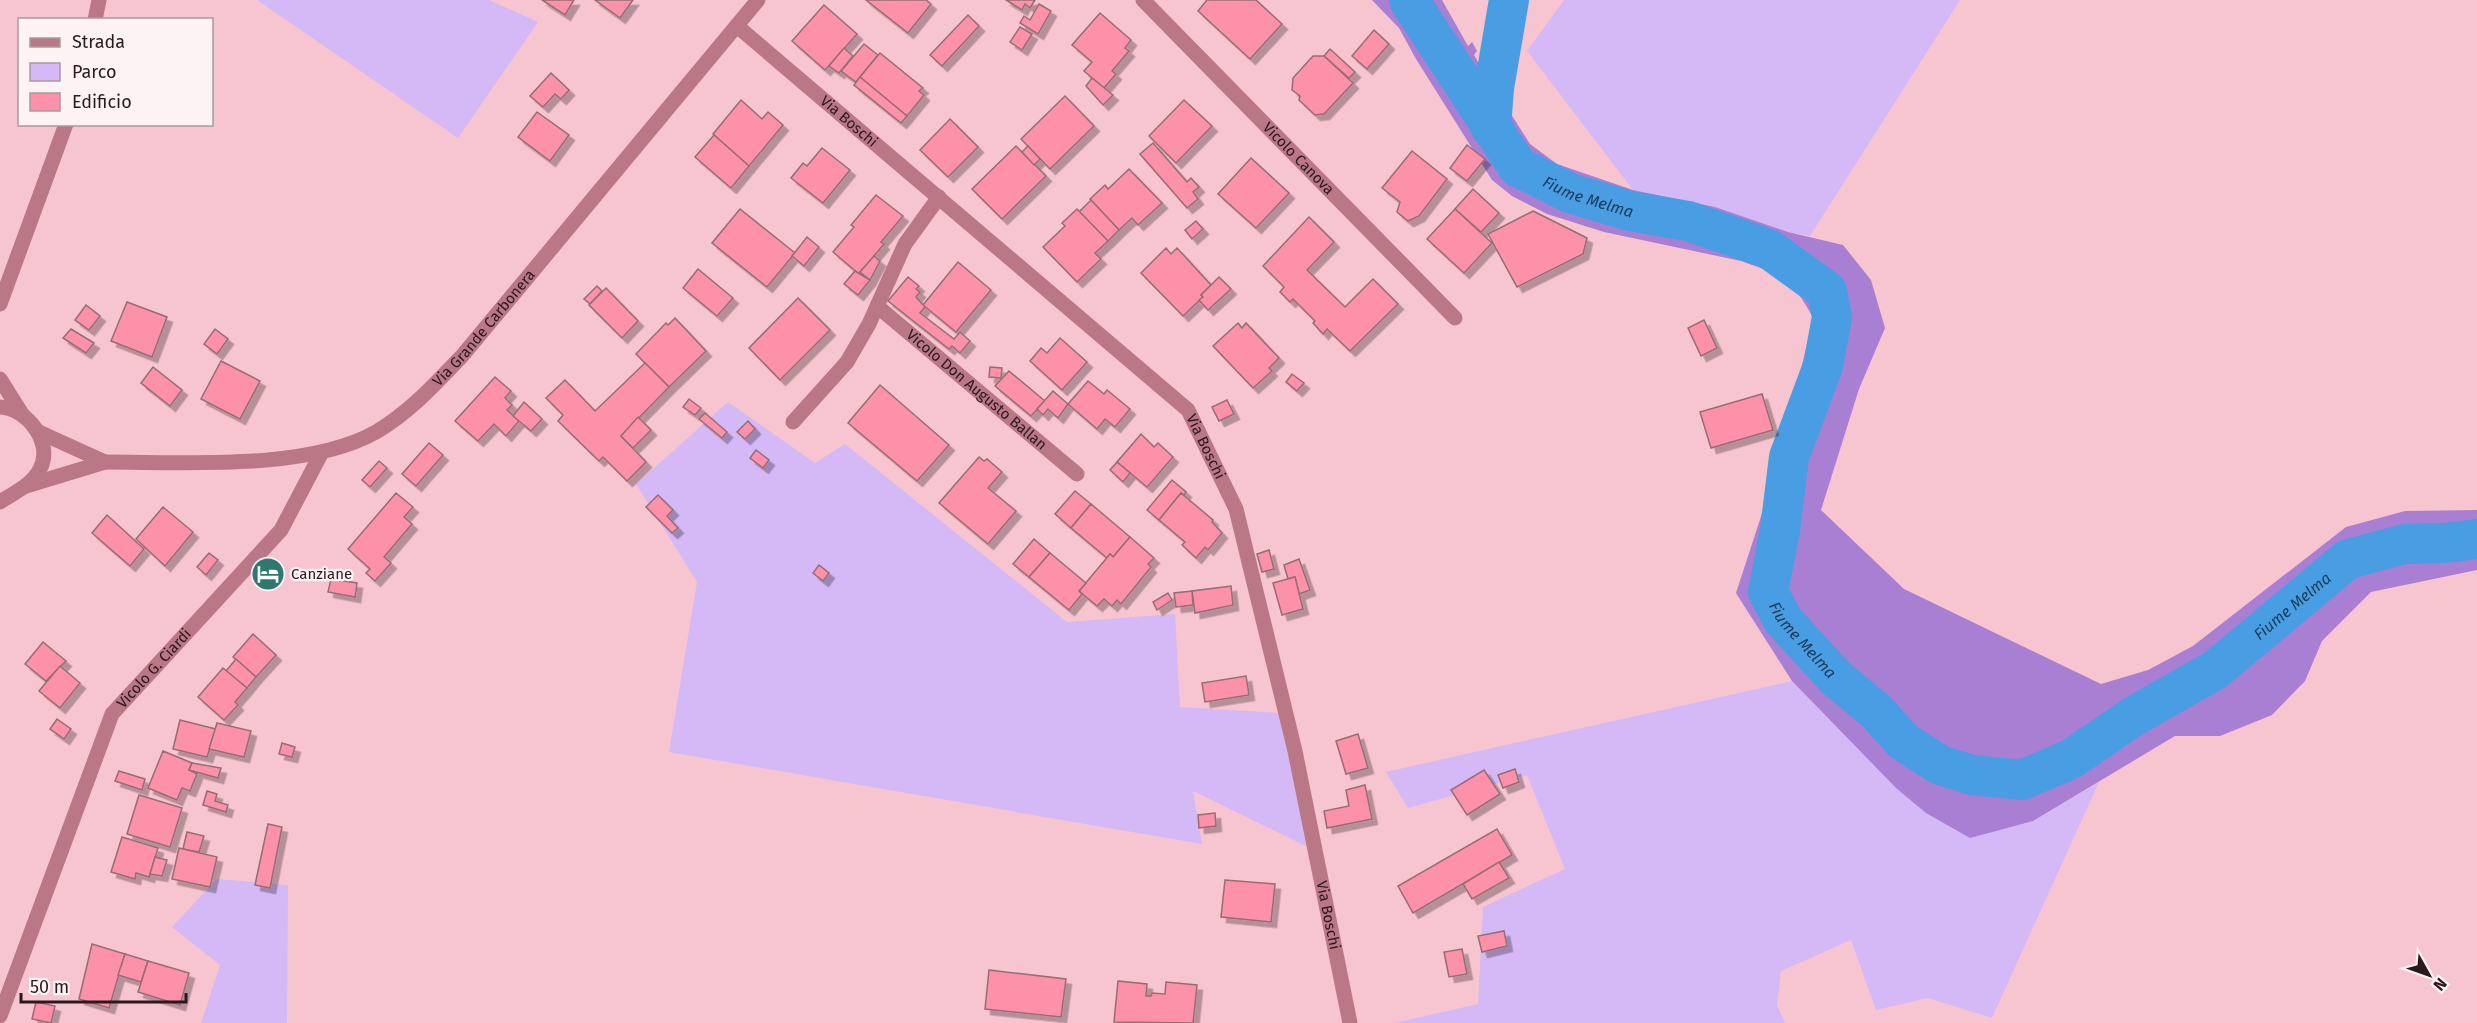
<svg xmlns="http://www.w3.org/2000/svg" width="2477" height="1023" font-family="'Fira Sans',sans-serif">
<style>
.green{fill:#d5b8f6}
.forest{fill:#a97fd4}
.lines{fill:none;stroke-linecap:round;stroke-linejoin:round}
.river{stroke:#499de2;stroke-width:40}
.building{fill:#fc91a9;stroke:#986c74;stroke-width:1.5;filter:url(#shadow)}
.minor{stroke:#ba7785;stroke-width:15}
.tertiary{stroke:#ba7785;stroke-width:15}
.labels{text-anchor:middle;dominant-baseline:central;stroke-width:4.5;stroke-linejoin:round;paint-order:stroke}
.street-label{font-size:15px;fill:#2b191d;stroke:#fdf2f4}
.poi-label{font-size:15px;fill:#2b191d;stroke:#fdf2f4;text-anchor:start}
.water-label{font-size:16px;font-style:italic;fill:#1a3c59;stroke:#fdf2f4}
</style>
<defs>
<filter id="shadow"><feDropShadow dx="5.5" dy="5.5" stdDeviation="0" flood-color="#0004"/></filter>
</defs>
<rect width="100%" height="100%" fill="#f7c5cf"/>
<g class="green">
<polygon points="257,0 489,0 538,22 458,138"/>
<polygon points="1564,0 1960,0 1810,236 1788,232 1715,207 1633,190 1527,51"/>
<polygon points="728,402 815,463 845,444 1067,622 1175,614 1180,707 1280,713 1316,851 1193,791 1202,844 669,752 697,582 636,484"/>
<polygon points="1792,681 1896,788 2033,821 2099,782 1992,1018 1928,998 1876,1010 1851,940 1781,971 1777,1005 1785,1023 1394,1023 1478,1004 1483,907 1565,869 1527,775 1408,808 1386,772"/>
<polygon points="217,879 288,885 287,1023 201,1023 220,965 172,927"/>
</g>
<polygon class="forest" points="1372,0 1442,0 1468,46 1472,42 1477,51 1474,55 1478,62 1530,144 1557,164 1633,190 1715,207 1788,232 1843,245 1871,280 1885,328 1859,389 1821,510 1904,589 2101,684 2148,670 2193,646 2346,527 2405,511 2477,510 2477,570 2371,592 2322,641 2305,681 2272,715 2220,736 2175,736 2033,821 1970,838 1926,813 1896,788 1792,681 1736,593 1783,449 1813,317 1789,278 1741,261 1604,232 1547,214 1512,196 1492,180 1416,59 1399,28"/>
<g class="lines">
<g class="river">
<path id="s1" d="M1409,0l109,167 52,26 60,18 58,10 81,28 58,42 5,26 -9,49 -34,91 -9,73 -12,62 15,28 53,58 40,33 28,31 36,23 32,10 50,5 49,-21 63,-43 81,-46 133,-111 57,-15 40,-1 32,-4"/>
<polyline points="1491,128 1494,88 1509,0"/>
</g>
</g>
<g class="building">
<polygon points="542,0 574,0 565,15"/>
<polygon points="595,0 633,0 620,18"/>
<polygon points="866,0 926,0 931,4 908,33"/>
<polygon points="1006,0 1035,0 1030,8 1025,4 1022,10"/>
<polygon points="1207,0 1256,0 1282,24 1250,59 1198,11"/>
<polygon points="1039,4 1051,11 1038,34 1020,23 1024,16 1030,20"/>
<polygon points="824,5 857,34 825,70 792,41"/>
<polygon points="1100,13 1131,40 1125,48 1129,51 1112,71 1116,74 1104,88 1084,71 1092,62 1072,45"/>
<polygon points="968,15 979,26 942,66 930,55"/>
<polygon points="1020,27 1032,34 1022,50 1010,42"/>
<polygon points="1374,30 1389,44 1367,69 1352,56"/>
<polygon points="864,44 878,55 856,82 841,71"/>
<polygon points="844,48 853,56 839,73 829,66"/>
<polygon points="1330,49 1355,72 1349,78 1324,56"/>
<polygon points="880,53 923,88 919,91 924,95 907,116 860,77"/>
<polygon points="1313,56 1324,56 1353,83 1324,114 1315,115 1299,100 1300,96 1292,90 1293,78"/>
<polygon points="551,73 569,90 561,99 555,94 543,107 530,96"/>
<polygon points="860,77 907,116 901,123 854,85"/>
<polygon points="1092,78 1113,95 1103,105 1086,86"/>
<polygon points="1065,96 1094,126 1050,169 1021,139"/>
<polygon points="741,100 762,119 768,112 783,125 749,166 713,134"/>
<polygon points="1184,100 1212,126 1176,163 1149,136"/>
<polygon points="537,112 569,135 550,161 518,137"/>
<polygon points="950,119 978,147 948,177 920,150"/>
<polygon points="714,135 749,166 731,188 695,157"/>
<polygon points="1153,143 1187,182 1191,178 1199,187 1193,192 1198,199 1187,208 1140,154"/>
<polygon points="1467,145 1485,159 1467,181 1450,168"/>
<polygon points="1016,146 1046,176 1002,219 972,189"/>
<polygon points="1028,146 1040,159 1034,165 1022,152"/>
<polygon points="822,148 850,170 823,203 791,178 803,163 807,166"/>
<polygon points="1412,151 1447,179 1419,216 1408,221 1397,212 1400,202 1382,188"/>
<polygon points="1251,158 1289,193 1256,228 1218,194"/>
<polygon points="1129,169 1162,203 1138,225 1132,218 1119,230 1090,199 1105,185 1108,189"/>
<polygon points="1473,189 1499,213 1481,232 1455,209"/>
<polygon points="876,195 903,216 881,242 884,244 859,274 833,252 854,227 851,225"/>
<polygon points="1091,200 1119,230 1108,241 1079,212"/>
<polygon points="740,209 795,253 767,287 712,243"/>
<polygon points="1077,209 1108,241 1095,253 1101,259 1077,282 1043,247 1065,226 1062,223"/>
<polygon points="1455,209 1492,243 1464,273 1427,239"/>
<polygon points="1533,211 1587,238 1583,254 1517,287 1488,234"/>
<polygon points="1309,217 1334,242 1307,270 1345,307 1373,279 1398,304 1350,351 1327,329 1323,334 1313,323 1315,321 1293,299 1290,302 1280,292 1284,287 1263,266"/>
<polygon points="1196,221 1203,229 1192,239 1185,230"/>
<polygon points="807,237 819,247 804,266 792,256"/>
<polygon points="1166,248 1171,254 1177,248 1211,285 1201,295 1203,297 1183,316 1141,273"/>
<polygon points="874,256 880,261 870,280 860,272"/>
<polygon points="958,262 991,290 956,332 923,305"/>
<polygon points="698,269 733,298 717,316 683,288"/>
<polygon points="855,271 870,280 858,295 844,284"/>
<polygon points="908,277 919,286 916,289 920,292 916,297 925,307 920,313 954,339 960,332 970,341 960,353 952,346 949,349 888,301"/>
<polygon points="1219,277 1231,289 1208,310 1199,300 1203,297 1201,295"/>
<polygon points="597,286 602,291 590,304 584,299"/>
<polygon points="606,288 638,321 622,338 589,305"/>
<polygon points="798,298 830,330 780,380 749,348"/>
<polygon points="127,302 167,317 152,357 111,341"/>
<polygon points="86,305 100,316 89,330 75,320"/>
<polygon points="675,318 706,351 669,387 636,354 666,323 668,325"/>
<polygon points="1704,320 1717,348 1701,356 1688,328"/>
<polygon points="1238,323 1242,328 1246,323 1279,358 1269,368 1272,371 1253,388 1213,346"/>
<polygon points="71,329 94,343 86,353 63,338"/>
<polygon points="215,329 228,339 217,354 204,344"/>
<polygon points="1060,338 1087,362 1062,390 1030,361 1041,348 1047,353"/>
<polygon points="221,361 260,381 240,419 201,399"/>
<polygon points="645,363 669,387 621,436 646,462 627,481 603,457 599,461 558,421 563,415 546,398 565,380 595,411"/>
<polygon points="153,367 182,390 170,406 141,383"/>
<polygon points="990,367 1002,368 1001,378 989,377"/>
<polygon points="1009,371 1045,401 1031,416 995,386"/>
<polygon points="1292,374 1304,383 1297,391 1286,382"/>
<polygon points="495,377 511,391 505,398 512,405 507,410 519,421 506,436 494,424 478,441 455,421"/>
<polygon points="1088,381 1104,394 1107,390 1130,409 1115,427 1105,419 1097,429 1068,404"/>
<polygon points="880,385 949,445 917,481 848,423"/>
<polygon points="1053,391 1068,404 1058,418 1048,409 1043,415 1037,409"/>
<polygon points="1762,394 1773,430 1711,448 1700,412"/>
<polygon points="689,399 701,408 695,415 683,407"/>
<polygon points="1227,400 1234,414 1219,421 1212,407"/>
<polygon points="524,402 542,419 531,431 513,416"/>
<polygon points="705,413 727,432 722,438 699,419"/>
<polygon points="638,417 651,430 633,448 621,436"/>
<polygon points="748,421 755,429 745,439 737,432"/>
<polygon points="1141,434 1154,447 1158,443 1173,457 1147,487 1117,462"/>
<polygon points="429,443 443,455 416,486 402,474"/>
<polygon points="756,450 769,460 763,468 750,458"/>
<polygon points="979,457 984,461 987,459 1002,472 988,488 1016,511 988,544 939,503"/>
<polygon points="379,461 387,468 370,487 362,480"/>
<polygon points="1117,462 1130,473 1123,482 1110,470"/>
<polygon points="1172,480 1186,492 1184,495 1181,493 1159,520 1147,510"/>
<polygon points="1075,491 1091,504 1071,528 1055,514"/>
<polygon points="396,493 413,507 404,517 412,524 384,557 391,563 375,581 366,573 370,569 348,549"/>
<polygon points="1181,493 1213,520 1212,522 1222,533 1208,550 1205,547 1196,558 1182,545 1185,542 1159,520"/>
<polygon points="658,495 673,510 667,516 678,528 672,533 646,507"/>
<polygon points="1091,504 1130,537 1113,557 1110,554 1107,558 1071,528"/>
<polygon points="163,507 193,532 165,566 136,539"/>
<polygon points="107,515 144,549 130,566 92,533"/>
<polygon points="1130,537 1154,558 1148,564 1151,567 1121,604 1117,600 1112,606 1104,599 1097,606 1079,591 1110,554 1113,557"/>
<polygon points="1034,539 1050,553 1029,577 1013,564"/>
<polygon points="1269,550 1274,569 1262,572 1257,554"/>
<polygon points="209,553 218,560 206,575 197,567"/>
<polygon points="1050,553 1086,583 1079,591 1082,594 1069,610 1029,577"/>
<polygon points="1299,559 1310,590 1299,594 1295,577 1288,579 1284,565"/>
<polygon points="819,565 829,573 823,581 813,573"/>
<polygon points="1295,577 1303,609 1282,615 1273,583"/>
<polygon points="331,579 357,583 355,597 328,592"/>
<polygon points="1231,586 1233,605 1195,613 1192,591"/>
<polygon points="1192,591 1193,605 1176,607 1174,593"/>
<polygon points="1168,593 1172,600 1157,610 1153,602"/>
<polygon points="253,634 276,655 256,677 233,657"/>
<polygon points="43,642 66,661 46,681 25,664"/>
<polygon points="236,659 256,677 247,688 226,671"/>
<polygon points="60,666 80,683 60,708 39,691"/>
<polygon points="223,668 247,688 235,702 238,705 224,720 198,697"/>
<polygon points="1246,676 1249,695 1205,702 1202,683"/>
<polygon points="57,719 71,729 64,739 50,729"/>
<polygon points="180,720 216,729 207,757 173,749"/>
<polygon points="217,723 251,731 244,757 209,749"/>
<polygon points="1358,734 1368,768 1346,774 1336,741"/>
<polygon points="282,743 295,747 292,757 279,754"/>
<polygon points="163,751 192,763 189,770 197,774 190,791 182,788 177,800 148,788"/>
<polygon points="192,763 221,768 218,778 189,770"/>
<polygon points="1515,769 1519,782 1503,788 1498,775"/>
<polygon points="1484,770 1500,794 1467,815 1451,790"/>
<polygon points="119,771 145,779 142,790 115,781"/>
<polygon points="1365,785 1372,819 1327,828 1324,811 1349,806 1346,790"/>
<polygon points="207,791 217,794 215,801 228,805 226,812 203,805"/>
<polygon points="139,795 182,808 170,847 127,834"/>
<polygon points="1215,813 1216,826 1199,828 1198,815"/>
<polygon points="268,824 282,827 270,888 255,885"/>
<polygon points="1497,829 1512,855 1413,913 1398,886"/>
<polygon points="187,832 204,836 199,852 183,849"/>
<polygon points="122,837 158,848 149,877 136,873 135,879 111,872"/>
<polygon points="179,848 217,857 210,887 172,879"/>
<polygon points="155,857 167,860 162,876 150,874"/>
<polygon points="1499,862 1509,878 1472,899 1463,884"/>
<polygon points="1225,880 1275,884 1271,922 1221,917"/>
<polygon points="1504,931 1507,946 1482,952 1478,936"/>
<polygon points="92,944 125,954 109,1008 79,999"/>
<polygon points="1462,949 1467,974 1449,977 1444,952"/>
<polygon points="125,954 148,961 141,982 118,975"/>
<polygon points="148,961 189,973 180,1005 138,992"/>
<polygon points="989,970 1066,979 1061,1017 985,1009"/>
<polygon points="1118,981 1147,984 1146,996 1151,996 1152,993 1165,994 1166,982 1197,985 1193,1023 1114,1022"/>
<polygon points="36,1002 55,1006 51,1023 32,1019"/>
</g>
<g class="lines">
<g class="minor">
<path id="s2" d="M1143,0l312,318"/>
<path id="s3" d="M737,26l451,384 48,99 59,242 55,272"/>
<path id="s4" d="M877,306l200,168"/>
<polyline points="793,422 847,362 869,324 905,244 939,197"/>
<path id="s5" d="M105,462c78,0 202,9 271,-30 34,-20 59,-48 86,-76l296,-356"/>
<polyline points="26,486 105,462 39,432"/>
<path id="s6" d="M0,1016l112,-302 169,-184 41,-78"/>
</g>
<g class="tertiary">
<polyline points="95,20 99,0"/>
<polyline points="0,304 66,124"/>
<polyline points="0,379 22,414"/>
<path d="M0,407c27,1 54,36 40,62 -8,16 -25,23 -40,33"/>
</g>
</g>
<defs>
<g id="hotel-disc" transform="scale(1.725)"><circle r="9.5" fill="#2f7770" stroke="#fdf2f4"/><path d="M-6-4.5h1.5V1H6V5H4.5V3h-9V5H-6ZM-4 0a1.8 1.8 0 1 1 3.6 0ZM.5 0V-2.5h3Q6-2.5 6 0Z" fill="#fff"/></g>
</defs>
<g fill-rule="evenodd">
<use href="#hotel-disc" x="268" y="574"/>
</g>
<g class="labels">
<g class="street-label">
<text stroke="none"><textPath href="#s3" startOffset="147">Via Boschi</textPath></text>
<text stroke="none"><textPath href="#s2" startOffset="222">Vicolo Canova</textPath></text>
<text stroke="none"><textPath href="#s5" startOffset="426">Via Grande Carbonera</textPath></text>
<text stroke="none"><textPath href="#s4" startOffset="130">Vicolo Don Augusto Ballan</textPath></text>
<text stroke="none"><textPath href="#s3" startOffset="633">Via Boschi</textPath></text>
<text stroke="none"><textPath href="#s6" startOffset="384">Vicolo G. Ciardi</textPath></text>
<text stroke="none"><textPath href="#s3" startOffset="1119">Via Boschi</textPath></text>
</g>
<g class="poi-label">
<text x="291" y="574">Canziane</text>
</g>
<g class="water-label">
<text stroke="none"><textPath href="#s1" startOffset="276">Fiume Melma</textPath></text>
<text stroke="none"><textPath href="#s1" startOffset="1500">Fiume Melma</textPath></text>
<text stroke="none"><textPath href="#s1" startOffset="906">Fiume Melma</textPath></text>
</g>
</g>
<rect x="18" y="18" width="195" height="108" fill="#fdf2f4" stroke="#a99b9e" stroke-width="1.5"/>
<rect x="30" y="38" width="30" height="9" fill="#ba7785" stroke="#a99b9e" stroke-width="1.5"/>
<text x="72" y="48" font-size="18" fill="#2b191d">Strada</text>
<rect x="30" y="63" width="30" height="18" fill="#d5b8f6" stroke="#a99b9e" stroke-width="1.5"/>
<text x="72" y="78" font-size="18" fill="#2b191d">Parco</text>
<rect x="30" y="93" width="30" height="18" fill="#fc91a9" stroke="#a99b9e" stroke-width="1.5"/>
<text x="72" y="108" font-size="18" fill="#2b191d">Edificio</text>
<g transform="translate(2429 975) rotate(130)" stroke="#fdf2f4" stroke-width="4.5" paint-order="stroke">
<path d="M0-4.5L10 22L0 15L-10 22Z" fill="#2b191d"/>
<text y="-9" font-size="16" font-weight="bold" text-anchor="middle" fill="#2b191d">N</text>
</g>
<path d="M21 993v9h165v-9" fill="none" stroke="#2b191d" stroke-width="3"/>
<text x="30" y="993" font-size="18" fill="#2b191d" stroke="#fdf2f4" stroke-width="4.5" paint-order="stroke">50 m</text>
</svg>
